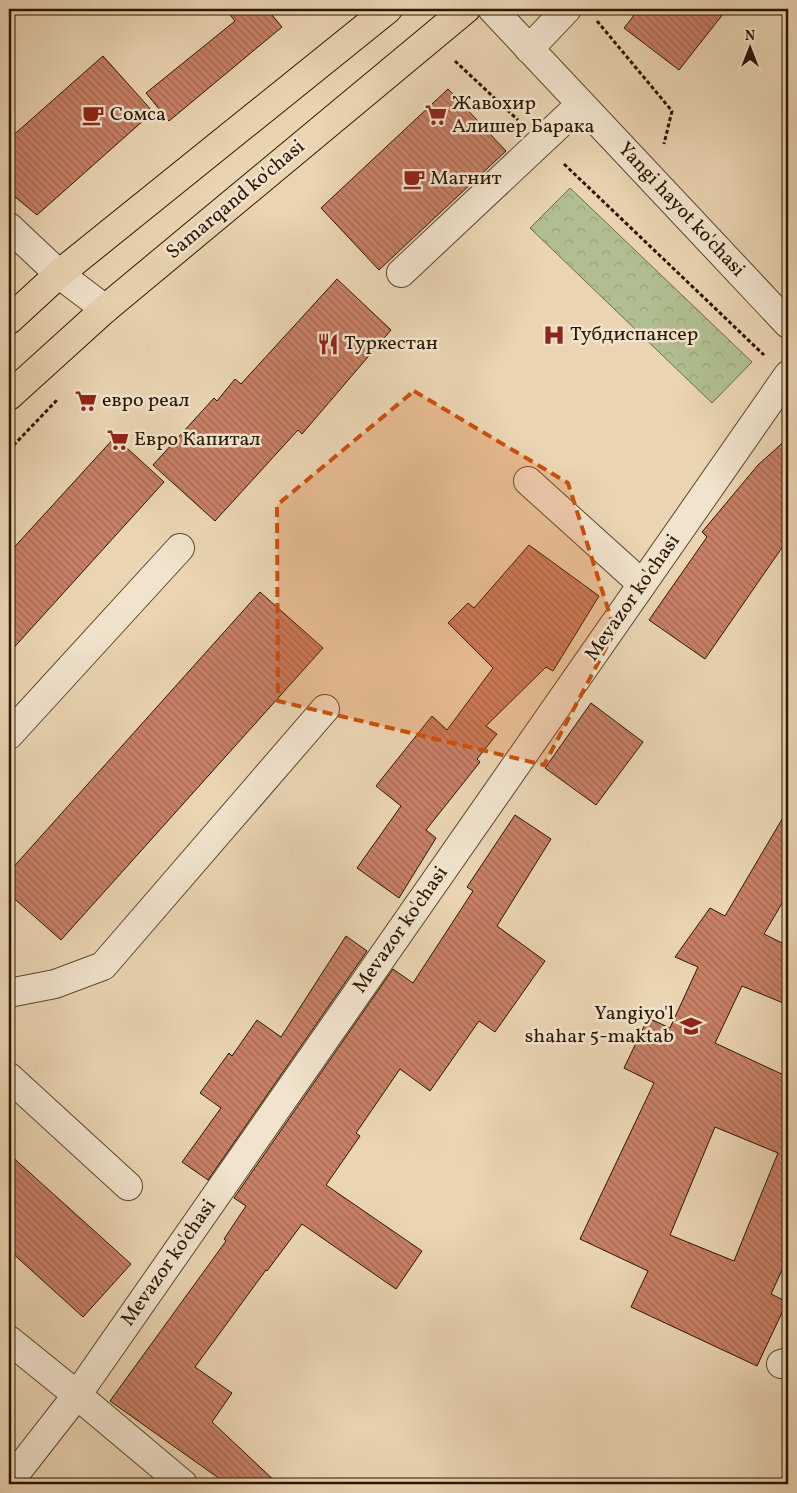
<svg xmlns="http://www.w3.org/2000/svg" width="797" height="1493" font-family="Vollkorn,serif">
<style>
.park{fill:url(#park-crowns);stroke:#6e6a48}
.building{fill:url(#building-back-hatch);stroke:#2b1600;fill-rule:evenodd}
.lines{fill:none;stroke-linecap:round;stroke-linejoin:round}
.minor-casing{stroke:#5b462c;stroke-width:30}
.major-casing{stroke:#2b1600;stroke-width:30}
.path{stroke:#2b1600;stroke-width:3;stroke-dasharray:4 2.5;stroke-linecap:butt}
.minor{stroke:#f1e3cd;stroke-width:28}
.major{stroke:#ead4b2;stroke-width:28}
.marked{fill:#cc4f0a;fill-opacity:0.2;stroke:#cc4f0a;stroke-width:4;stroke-dasharray:10 6;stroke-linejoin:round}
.labels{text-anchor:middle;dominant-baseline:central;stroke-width:5;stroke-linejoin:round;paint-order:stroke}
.poi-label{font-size:20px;fill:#2b1600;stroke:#f1e3cd;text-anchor:start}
.street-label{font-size:20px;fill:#2b1600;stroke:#f1e3cd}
</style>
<defs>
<pattern id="park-crowns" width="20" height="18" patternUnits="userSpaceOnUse" patternTransform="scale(1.25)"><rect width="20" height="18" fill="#b0be91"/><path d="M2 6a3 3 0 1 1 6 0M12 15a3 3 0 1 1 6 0" fill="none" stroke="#98a37b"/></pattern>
<pattern id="building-back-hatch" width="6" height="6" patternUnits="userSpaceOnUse" patternTransform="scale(1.25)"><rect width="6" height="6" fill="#c88066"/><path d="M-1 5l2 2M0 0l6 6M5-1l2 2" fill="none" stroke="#a36852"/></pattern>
</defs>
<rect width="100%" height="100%" fill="#ead4b2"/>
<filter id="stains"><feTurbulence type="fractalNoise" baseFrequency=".004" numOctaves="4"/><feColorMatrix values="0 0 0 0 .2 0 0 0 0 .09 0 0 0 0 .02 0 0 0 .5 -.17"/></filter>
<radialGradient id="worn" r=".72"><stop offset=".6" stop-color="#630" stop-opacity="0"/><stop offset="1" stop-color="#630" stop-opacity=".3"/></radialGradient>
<polygon class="park" points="570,188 752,362 712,403 530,228"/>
<g class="building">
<polygon points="225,9 267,9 282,27 169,121 146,93 235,21"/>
<polygon points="639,9 727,9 679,70 624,28"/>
<polygon points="103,56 153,112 37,215 9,192 9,139"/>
<polygon points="448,89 506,151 379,270 321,208"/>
<polygon points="337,279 391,330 302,434 298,430 215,521 153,465 214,398 217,401 235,379 241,384"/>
<polygon points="115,437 164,482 9,653 9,553"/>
<polygon points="788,438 788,539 705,659 649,620 707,537 702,532 758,465"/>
<polygon points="529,545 599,596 553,671 546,667 486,726 497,734 477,759 480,762 426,830 436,838 399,898 357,868 401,806 376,786 432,716 447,730 493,668 448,623 468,603 474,608"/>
<polygon points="260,592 323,648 61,940 9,894 9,872"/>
<polygon points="591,703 643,742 596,805 545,768"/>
<path d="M788,809v84l-24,41 24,12v59l-46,-19 -27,57 73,34v180l-17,37 16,8 -30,64 -126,-59 17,-36 -68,-32 74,-156 -30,-15 24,-50 22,10 28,-61 -23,-10 35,-49 15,8zM715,1127l63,26 -44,108 -64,-26z"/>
<polygon points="515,815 551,839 497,926 545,961 495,1032 479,1021 430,1091 400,1069 356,1133 360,1136 326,1185 422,1251 396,1289 302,1224 267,1271 266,1270 195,1367 232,1393 212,1422 278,1484 227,1484 110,1401 226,1241 224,1239 246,1206 234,1198 393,969 413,983 473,891 467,887"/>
<polygon points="346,936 367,951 208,1180 182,1162 221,1108 200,1093 229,1053 232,1056 257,1020 281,1037"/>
<polygon points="9,1154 131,1264 83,1317 9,1250"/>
</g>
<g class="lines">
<g class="minor-casing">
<g id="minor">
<polyline points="492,9 788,324"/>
<polyline points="529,49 567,9"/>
<polyline points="9,227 59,274 105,309"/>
<polyline points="401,273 581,104"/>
<polyline points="528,481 642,584"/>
<polyline points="9,735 180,548"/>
<polyline points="9,993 55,984 103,966 325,709"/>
<polyline points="9,1077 128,1186"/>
<polyline points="9,1340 77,1395 183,1484"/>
<polyline points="781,1364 788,1362"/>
<polyline points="9,1482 77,1395 788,375"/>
</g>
</g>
<g class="major-casing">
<g id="major">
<polyline points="9,320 59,274 388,9"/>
<polyline points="9,396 105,309 466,9"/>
</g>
</g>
<g class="path">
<polyline points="597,21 672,111 664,144"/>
<polyline points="455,61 518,120"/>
<polyline points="564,164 764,355"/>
<polyline points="9,450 57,400"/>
</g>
<use href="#minor" class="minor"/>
<use href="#major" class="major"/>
</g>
<path class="marked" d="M414,391l154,92 47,148 -71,134 -266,-64 -1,-196z"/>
<defs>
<g id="cafe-bare" transform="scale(1.725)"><path d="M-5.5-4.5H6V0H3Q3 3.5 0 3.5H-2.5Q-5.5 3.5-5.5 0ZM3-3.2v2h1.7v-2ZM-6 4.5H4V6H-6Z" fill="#8f2418" stroke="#f1e3cd" stroke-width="2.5" paint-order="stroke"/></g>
<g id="supermarket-bare" transform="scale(1.725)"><path d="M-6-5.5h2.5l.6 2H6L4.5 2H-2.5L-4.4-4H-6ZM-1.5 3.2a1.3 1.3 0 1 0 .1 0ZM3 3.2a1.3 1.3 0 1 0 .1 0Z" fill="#8f2418" stroke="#f1e3cd" stroke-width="2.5" paint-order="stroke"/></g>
<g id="hospital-bare" transform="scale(1.725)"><path d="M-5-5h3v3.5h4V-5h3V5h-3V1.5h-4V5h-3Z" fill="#8f2418" stroke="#f1e3cd" stroke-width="2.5" paint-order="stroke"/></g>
<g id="restaurant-bare" transform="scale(1.725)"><path d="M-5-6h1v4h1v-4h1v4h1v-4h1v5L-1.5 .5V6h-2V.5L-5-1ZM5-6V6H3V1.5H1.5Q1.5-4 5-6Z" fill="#8f2418" stroke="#f1e3cd" stroke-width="2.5" paint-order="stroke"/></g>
<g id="school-bare" transform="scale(1.725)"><path d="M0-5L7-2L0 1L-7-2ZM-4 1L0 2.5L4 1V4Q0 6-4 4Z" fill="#8f2418" stroke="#f1e3cd" stroke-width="2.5" paint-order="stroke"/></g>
</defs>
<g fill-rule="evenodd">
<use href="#cafe-bare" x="93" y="115"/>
<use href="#supermarket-bare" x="436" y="115"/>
<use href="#cafe-bare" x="414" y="179"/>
<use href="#hospital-bare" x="554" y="335"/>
<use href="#restaurant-bare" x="328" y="344"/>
<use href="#supermarket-bare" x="86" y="401"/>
<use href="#supermarket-bare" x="118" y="440"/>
<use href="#school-bare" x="691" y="1026"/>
</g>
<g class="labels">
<g class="poi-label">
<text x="452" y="104">Жавохир<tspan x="452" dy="23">Алишер Барака</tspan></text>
<text x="110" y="115">Сомса</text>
<text x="430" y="179">Магнит</text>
<text x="570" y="335">Тубдиспансер</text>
<text x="344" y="344">Туркестан</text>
<text x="102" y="401">евро реал</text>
<text x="134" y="440">Евро Капитал</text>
<text x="674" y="1014" text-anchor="end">Yangiyo'l<tspan x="674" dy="23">shahar 5-maktab</tspan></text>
</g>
<g class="street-label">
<text transform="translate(236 200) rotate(-40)">Samarqand ko'chasi</text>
<text transform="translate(681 210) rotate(47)">Yangi hayot ko'chasi</text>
<text transform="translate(633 598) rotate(-55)">Mevazor ko'chasi</text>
<text transform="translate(401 930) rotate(-55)">Mevazor ko'chasi</text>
<text transform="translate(169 1263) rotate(-55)">Mevazor ko'chasi</text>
</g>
</g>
<rect width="797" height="1493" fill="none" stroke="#ead4b2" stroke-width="30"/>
<rect x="10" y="10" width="777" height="1473" fill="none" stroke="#2b1600" stroke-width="2.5"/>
<rect x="15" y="15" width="767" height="1463" fill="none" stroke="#2b1600"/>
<g transform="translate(750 48)" stroke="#f1e3cd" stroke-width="4" paint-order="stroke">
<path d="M0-4L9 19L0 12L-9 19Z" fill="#2b1600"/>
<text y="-8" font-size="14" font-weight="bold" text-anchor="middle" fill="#2b1600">N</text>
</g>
<rect width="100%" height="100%" filter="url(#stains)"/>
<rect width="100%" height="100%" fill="url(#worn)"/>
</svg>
